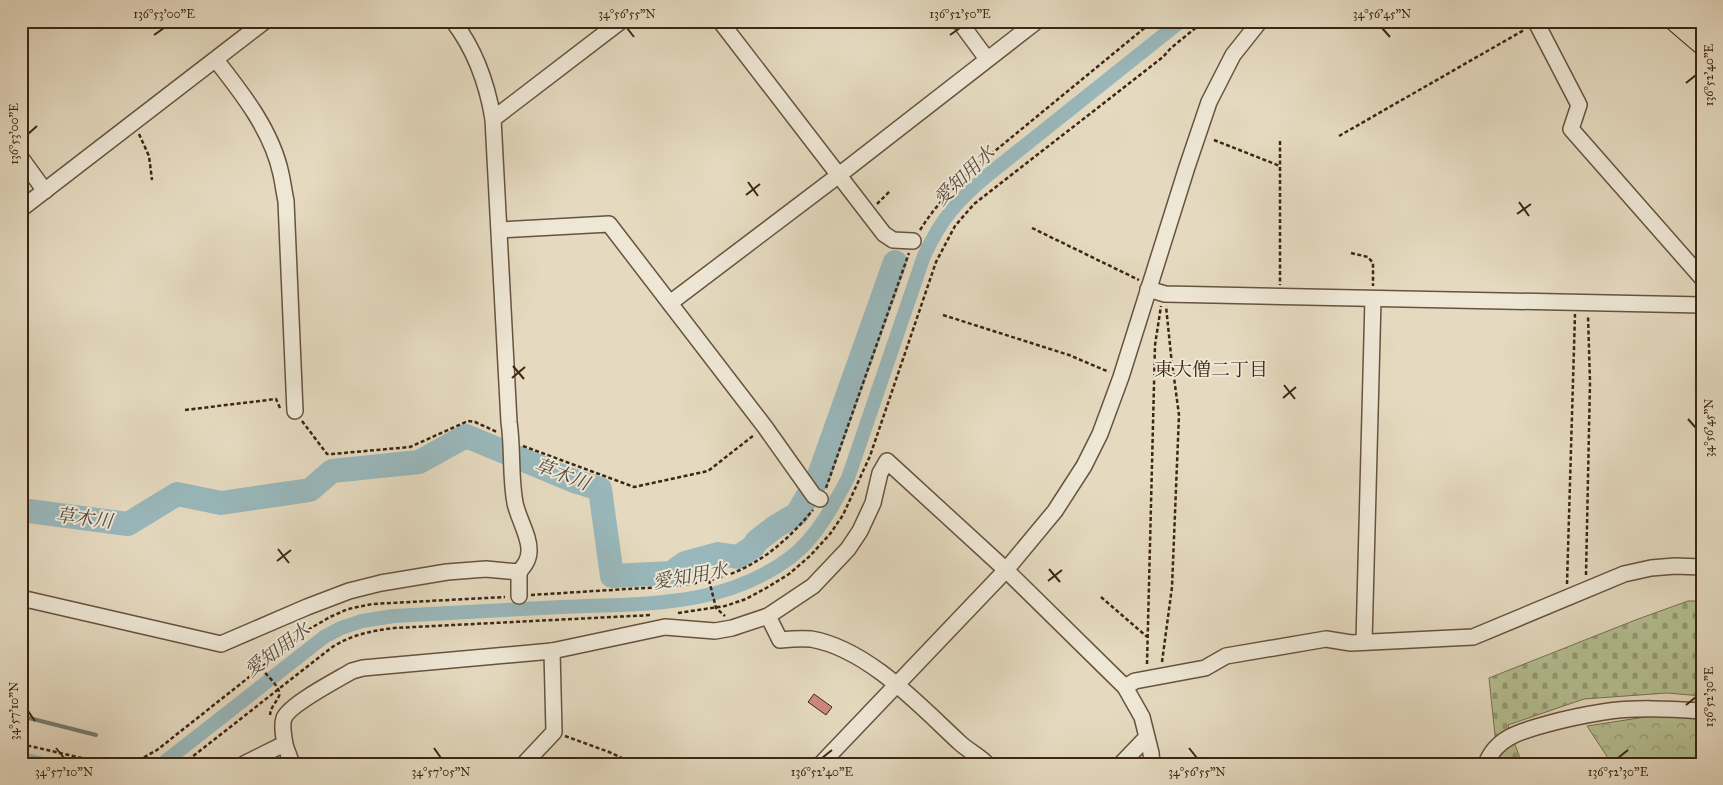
<svg xmlns="http://www.w3.org/2000/svg" width="1723" height="785" font-family="'IM FELL Great Primer','Noto Serif JP',serif">
<style>
.forest{fill:url(#forest-crowns);stroke:#797252}
.cemetery{fill:url(#cemetery-stones);stroke:#797252}
.lines{fill:none;stroke-linecap:round;stroke-linejoin:round}
.stream{stroke:#747e78;stroke-width:4}
.canal{stroke:#99b8bc;stroke-width:14}
.river{stroke:#99b8bc;stroke-width:24}
.building{fill:#ce8780;stroke:#3d2613}
.minor-casing{stroke:#67533e;stroke-width:18}
.major-casing{stroke:#3d2613;stroke-width:21}
.path{stroke:#3d2613;stroke-width:2.5;stroke-dasharray:4 2.5;stroke-linecap:butt}
.minor{stroke:#eee7d6;stroke-width:15}
.major{stroke:#e5dac0;stroke-width:19}
.ticks{fill:none;stroke:#3d2613;stroke-width:2}
.labels{text-anchor:middle;dominant-baseline:central;stroke-width:4;stroke-linejoin:round;paint-order:stroke}
.water-label{font-size:19px;font-style:italic;fill:#544a3d;stroke:#eee7d6}
.neighbourhood-label{font-size:19px;fill:#3d2613;stroke:#eee7d6}
.neatline{fill:none;stroke:#3d2613;stroke-width:2}
.ticks-label{font-size:12px;text-anchor:middle;fill:#3d2613}
</style>
<defs>
<pattern id="forest-crowns" width="20" height="18" patternUnits="userSpaceOnUse" patternTransform="scale(1.25)"><rect width="20" height="18" fill="#b5bf92"/><path d="M2 6a3 3 0 1 1 6 0M12 15a3 3 0 1 1 6 0" fill="none" stroke="#949b76"/></pattern>
<pattern id="cemetery-stones" width="16" height="16" patternUnits="userSpaceOnUse" patternTransform="scale(1.25)"><rect width="16" height="16" fill="#b5bf92"/><path d="M2 7V4a2 2 0 0 1 4 0v3zM10 15v-3a2 2 0 0 1 4 0v3z" fill="#949b76"/></pattern>
</defs>
<rect width="100%" height="100%" fill="#e5dac0"/>
<filter id="stains"><feTurbulence type="fractalNoise" baseFrequency=".004" numOctaves="4"/><feColorMatrix values="0 0 0 0 .2 0 0 0 0 .09 0 0 0 0 .02 0 0 0 .5 -.17"/></filter>
<radialGradient id="worn" r=".72"><stop offset=".6" stop-color="#630" stop-opacity="0"/><stop offset="1" stop-color="#630" stop-opacity=".3"/></radialGradient>
<polygon class="forest" points="1658,715 1702,717 1702,764 1612,764 1587,726"/>
<polygon class="cemetery" points="1688,601 1702,601 1702,696 1667,693 1584,699 1508,725 1522,764 1498,764 1489,678 1638,619"/>
<g class="lines">
<polyline class="stream" points="21,716 96,735"/>
<g class="canal">
<polyline points="21,759 43,764"/>
<path d="M162,764l162,-127 17,-9 21,-7 32,-5c56,-3 111,-6 167,-9 81,-4 161,2 230,-50 25,-19 42,-51 57,-79l76,-222c17,-37 33,-55 64,-81l193,-154"/>
</g>
<polyline class="river" points="21,510 128,524 177,494 221,503 310,490 332,471 419,462 466,436 574,481 600,489 612,576 671,573 685,563 718,554 738,557 753,547 757,541 775,527 797,514 818,478 895,262"/>
</g>
<polygon class="building" points="814,694 832,707 826,715 808,702"/>
<g class="lines">
<g class="minor-casing">
<g id="minor">
<polyline points="720,21 884,234 893,240 913,241"/>
<polyline points="959,21 987,59"/>
<polyline points="1539,21 1537,24 1579,105 1571,129 1702,278"/>
<path d="M216,60c26,33 56,71 65,114 2,9 3,18 5,27l9,210"/>
<polyline points="493,119 621,21"/>
<polyline points="21,158 45,191"/>
<polyline points="21,209 265,21"/>
<polyline points="500,230 609,224 765,427 814,496 820,499"/>
<polyline points="1148,289 1165,294 1702,305"/>
<polyline points="670,303 839,175 1037,21"/>
<polyline points="519,572 519,596"/>
<path d="M21,598l200,46 86,-37 42,-16 32,-8 66,-11 39,-3 33,3c5,-6 10,-12 10,-21 1,-14 -11,-33 -14,-48 -5,-27 -2,-54 -6,-81l-16,-303c-6,-36 -17,-68 -40,-98"/>
<path d="M768,616l12,24c10,-1 21,-2 31,-1 57,10 108,66 149,104 9,8 19,13 27,21"/>
<polyline points="1364,642 1373,299"/>
<polyline points="1125,687 1135,681 1205,668 1226,656 1326,639 1351,643 1473,637 1624,574 1651,568 1675,566 1702,567"/>
<polyline points="285,745 292,764"/>
<path d="M244,764l34,-17 7,-2c-1,-9 -4,-18 -1,-27 6,-14 53,-38 68,-47l11,-3 189,-17 113,-24 50,4 17,-3 36,-12 45,-30 35,-37 12,-18 13,-28 7,-30 7,-12 119,109 119,117 17,30 9,36 1,11"/>
<polyline points="524,764 554,732 552,651"/>
<polyline points="821,764 1006,570 1055,511 1084,466 1100,434 1121,377 1187,167 1209,102 1233,55 1260,21"/>
<polyline points="1121,764 1146,738"/>
<path d="M1486,764c10,-27 36,-33 61,-40 18,-5 37,-9 56,-12 31,-5 67,-3 99,-1"/>
</g>
</g>
<g class="major-casing">
<polyline id="major" points="1674,21 1702,45"/>
</g>
<g class="path">
<polyline points="139,134 149,156 152,180"/>
<polyline points="1339,136 1524,30"/>
<polyline points="1214,140 1280,166"/>
<polyline points="1280,141 1280,285"/>
<polyline points="877,204 890,191"/>
<polyline points="1032,228 1139,280"/>
<path d="M920,230c15,-24 33,-42 53,-61l180,-148"/>
<polyline points="1351,253 1368,257 1373,263 1373,286"/>
<polyline points="943,315 1069,355 1109,372"/>
<polyline points="185,410 276,399 280,408"/>
<polyline points="302,421 327,454 332,454 410,447 468,421 475,422 497,432"/>
<polyline points="523,446 634,487 708,471 754,435"/>
<polyline points="826,488 909,253"/>
<polyline points="1586,575 1590,382 1588,315"/>
<polyline points="709,580 716,608 725,616"/>
<polyline points="1567,584 1575,314"/>
<path d="M531,595c32,-2 64,-4 96,-6 37,-2 78,-3 113,-19 30,-14 52,-35 73,-60"/>
<polyline points="1101,597 1146,636 1148,636"/>
<polyline points="678,613 725,606 746,599 768,587 789,574 810,556 830,534 843,515 870,456 936,262 955,226 974,204 1163,57 1171,48 1204,21"/>
<polyline points="1162,662 1172,587 1179,415 1171,355 1166,306"/>
<polyline points="1147,664 1155,345 1161,306"/>
<path d="M261,668c5,7 21,20 18,28 -3,7 -8,10 -9,19"/>
<polyline points="565,736 609,752 635,764"/>
<polyline points="21,744 108,764"/>
<polyline points="126,764 134,763 157,750 311,628 330,617 348,609 372,604 505,597"/>
<path d="M183,764l148,-116c19,-13 40,-17 63,-20l258,-13"/>
</g>
<use href="#minor" class="minor"/>
<use href="#major" class="major"/>
</g>
<path class="ticks" d="M627,28l7,9M1382,28l8,9M154,35l10,-7M950,35l10,-7M1686,83l10,-8M28,134l9,-8M748,182l10,14M746,195l14,-11M1519,202l10,14M1517,214l14,-10M513,366l11,13M512,378l13,-11M1284,385l11,14M1283,398l13,-11M1688,419l8,9M278,549l11,14M277,561l14,-11M1049,569l11,13M1048,581l14,-11M1686,705l10,-8M28,711l7,10M56,748l8,10M434,748l7,10M1189,748l8,10M822,758l10,-8M1618,758l10,-8"/>
<g class="labels">
<g class="water-label">
<text transform="translate(964 176) rotate(-44)">愛知用水</text>
<text transform="translate(562 474) rotate(21)">草木川</text>
<text transform="translate(84 518) rotate(7)">草木川</text>
<text transform="translate(690 576) rotate(-10)">愛知用水</text>
<text transform="translate(277 650) rotate(-37)">愛知用水</text>
</g>
<g class="neighbourhood-label">
<text x="1211" y="369">東大僧二丁目</text>
</g>
</g>
<rect width="1723" height="785" fill="none" stroke="#e5dac0" stroke-width="55"/>
<rect x="28" y="28" width="1668" height="730" class="neatline"/>
<g class="ticks-label">
<text x="164" y="18">136°53'00"E</text>
<text x="627" y="18">34°56'55"N</text>
<text x="960" y="18">136°52'50"E</text>
<text x="1382" y="18">34°56'45"N</text>
<text transform="translate(1709 75) rotate(-90)" y="4">136°52'40"E</text>
<text transform="translate(14 134) rotate(-90)" y="4">136°53'00"E</text>
<text transform="translate(1709 428) rotate(-90)" y="4">34°56'45"N</text>
<text transform="translate(1709 697) rotate(-90)" y="4">136°52'30"E</text>
<text transform="translate(14 711) rotate(-90)" y="4">34°57'10"N</text>
<text x="64" y="776">34°57'10"N</text>
<text x="441" y="776">34°57'05"N</text>
<text x="822" y="776">136°52'40"E</text>
<text x="1197" y="776">34°56'55"N</text>
<text x="1618" y="776">136°52'30"E</text>
</g>
<rect width="100%" height="100%" filter="url(#stains)"/>
<rect width="100%" height="100%" fill="url(#worn)"/>
</svg>
